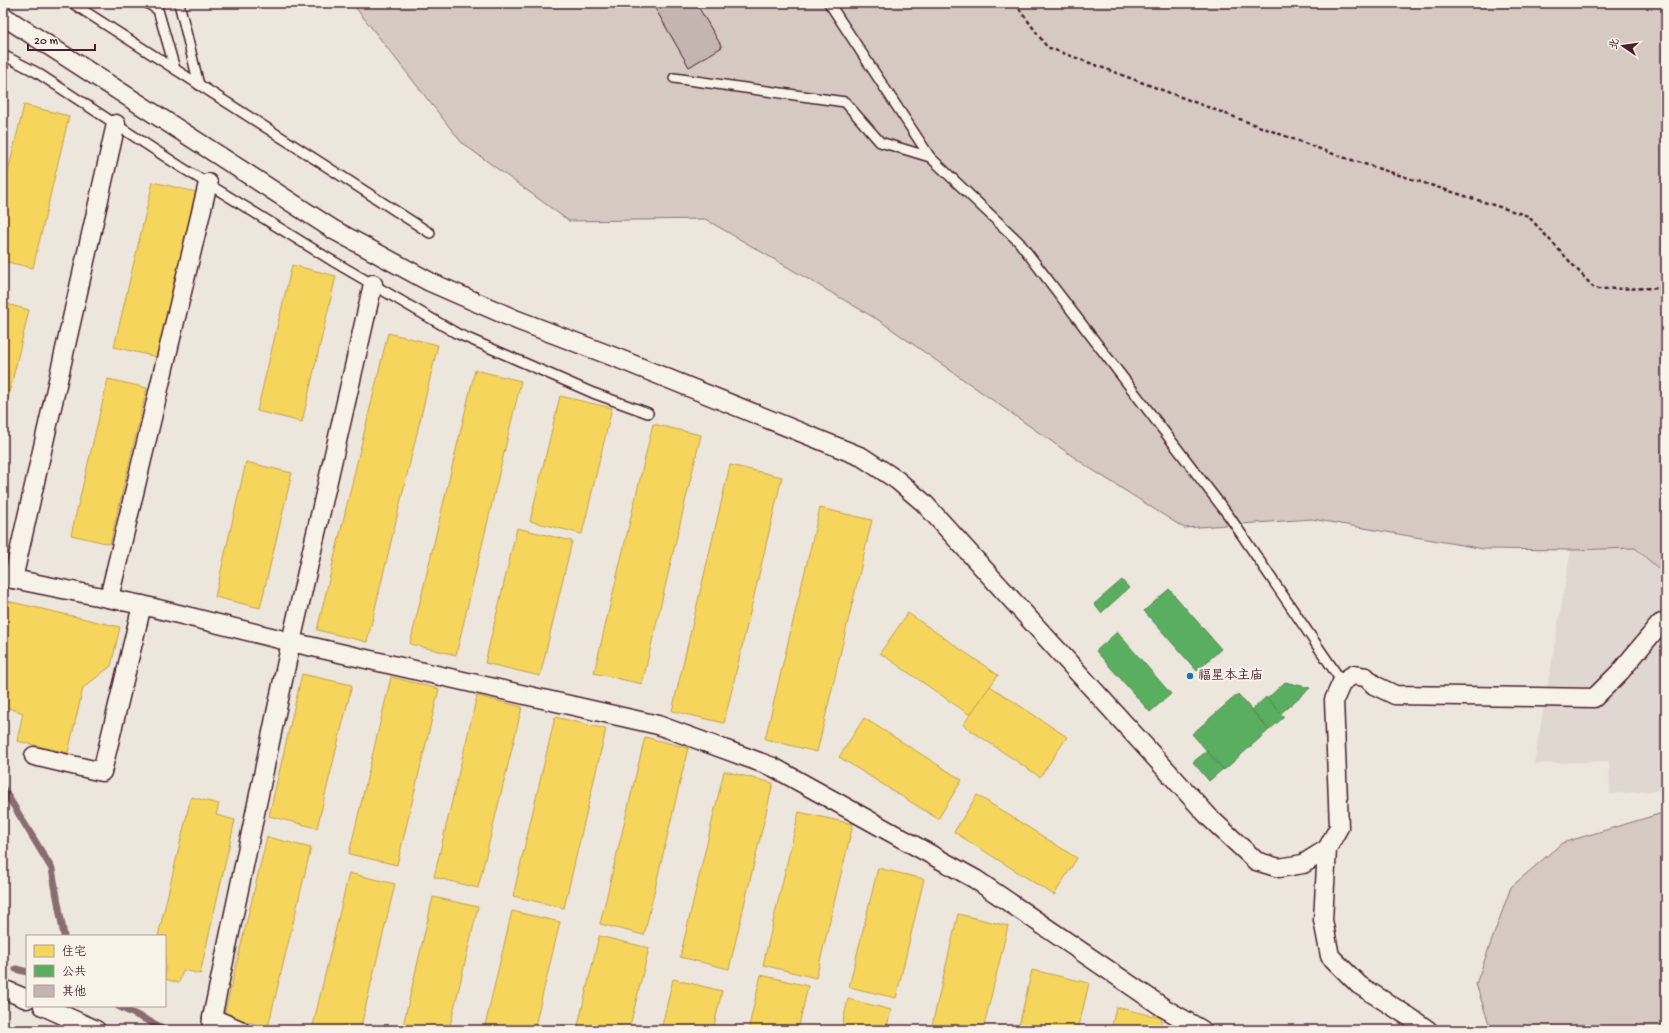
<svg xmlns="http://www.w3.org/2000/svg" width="1669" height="1033" font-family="'Gochi Hand','LXGW WenKai TC',sans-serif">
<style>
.built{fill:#e0d7d0}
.green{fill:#d5c9c2;stroke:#907476}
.homes{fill:#f6d55c;stroke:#c29e4d}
.public{fill:#5aae61;stroke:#558351}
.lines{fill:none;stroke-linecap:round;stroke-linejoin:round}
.stream{stroke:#896c6f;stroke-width:7}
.building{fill:#c4b5b0;stroke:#4a1f2b}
.service-casing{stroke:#4a1f2b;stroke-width:12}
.minor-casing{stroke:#4a1f2b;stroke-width:21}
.path{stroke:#4a1f2b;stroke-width:2.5;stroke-dasharray:4 3;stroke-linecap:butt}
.service{stroke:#f7f3e8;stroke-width:9}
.minor{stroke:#f7f3e8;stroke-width:18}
.poi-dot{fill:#1f6fb2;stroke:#f7f3e8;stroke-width:1.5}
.labels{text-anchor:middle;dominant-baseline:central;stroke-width:4;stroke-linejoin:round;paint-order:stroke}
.poi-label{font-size:13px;fill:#4a1f2b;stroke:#f7f3e8;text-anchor:start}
</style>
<rect width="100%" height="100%" fill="#ece6dd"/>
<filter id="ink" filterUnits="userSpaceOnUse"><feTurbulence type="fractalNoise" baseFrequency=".025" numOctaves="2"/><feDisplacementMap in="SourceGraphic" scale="8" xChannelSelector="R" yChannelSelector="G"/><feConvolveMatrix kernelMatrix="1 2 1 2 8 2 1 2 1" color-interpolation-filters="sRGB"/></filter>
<g filter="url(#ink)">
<polygon class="built" points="1635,548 1666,575 1666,790 1610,794 1609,761 1534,764 1571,550"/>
<g class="green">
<polygon points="352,3 1666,3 1666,575 1635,548 1571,550 1484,549 1312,519 1184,528 1088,467 880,321 705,219 569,221 462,143"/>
<polygon points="1666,812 1666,1030 1491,1030 1476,984 1511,887 1562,843"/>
</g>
<g class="homes">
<polygon points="24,105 69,116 33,268 3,261 3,192"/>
<polygon points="153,182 196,192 157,357 114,347"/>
<polygon points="292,265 336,276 302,422 257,411"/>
<polygon points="3,303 29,310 3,420"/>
<polygon points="388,333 438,345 367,642 317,630"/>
<polygon points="475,370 521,381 456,655 410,644"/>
<polygon points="108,379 147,388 110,544 71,535"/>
<polygon points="560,396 612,408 582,534 530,521"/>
<polygon points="653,424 701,435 642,684 594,673"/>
<polygon points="246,462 292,473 260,608 215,597"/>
<polygon points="730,465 782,477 724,723 672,711"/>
<polygon points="820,508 872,520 817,752 765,739"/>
<polygon points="517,528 572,541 540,676 485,663"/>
<polygon points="3,600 120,627 111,666 83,688 68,753 17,741 23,713 3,706"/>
<polygon points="908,613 998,675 970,715 880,653"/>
<polygon points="302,674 352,685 317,828 269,816"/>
<polygon points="391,677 439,689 397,865 349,854"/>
<polygon points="990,686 1067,737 1040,777 963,725"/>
<polygon points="477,696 522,707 478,888 434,877"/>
<polygon points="555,717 606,729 564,908 513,896"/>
<polygon points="864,718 962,780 938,819 839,757"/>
<polygon points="645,737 688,748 644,935 600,924"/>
<polygon points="724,771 773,783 729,969 680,957"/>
<polygon points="977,795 1077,858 1054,895 954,832"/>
<polygon points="191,797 219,804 216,815 235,820 200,974 183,970 179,983 165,979 165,936 158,936"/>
<polygon points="799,812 853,824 816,978 763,965"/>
<polygon points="267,837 311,848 268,1027 224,1016"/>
<polygon points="878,868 924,879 896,998 849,987"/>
<polygon points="349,873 395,884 360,1030 312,1030"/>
<polygon points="433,897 478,907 449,1030 402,1030"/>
<polygon points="512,911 560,922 534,1030 484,1030"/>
<polygon points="958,914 1008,926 983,1030 931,1030"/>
<polygon points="599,936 649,948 629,1030 577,1030"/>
<polygon points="1032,970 1089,983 1078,1030 1018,1030"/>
<polygon points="761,975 808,986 798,1030 748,1030"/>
<polygon points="673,979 722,991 713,1030 661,1030"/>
<polygon points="848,999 891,1010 886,1030 841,1030"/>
<polygon points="1116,1007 1162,1018 1159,1030 1111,1030"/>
</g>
<g class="public">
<polygon points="1122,580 1129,588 1101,613 1094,604"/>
<polygon points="1169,589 1221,649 1197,671 1144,611"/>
<polygon points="1117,632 1171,694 1150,712 1096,651"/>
<polygon points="1285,682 1310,688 1280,714 1267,699"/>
<polygon points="1238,694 1269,730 1224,770 1192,734"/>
<polygon points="1266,697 1284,717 1269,730 1252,710"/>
<polygon points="1207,751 1223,769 1209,781 1193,762"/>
</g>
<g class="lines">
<g class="stream">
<polyline points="3,788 52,869 64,936"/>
<polyline points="16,969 27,972"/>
<polyline points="118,1006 167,1030"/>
</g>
</g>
<polygon class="building" points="652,3 696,3 722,47 689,67"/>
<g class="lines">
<g class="service-casing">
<g id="service">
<polyline points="72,3 430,233"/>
<polyline points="147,3 158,10 175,69"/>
<polyline points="179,3 199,85"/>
<polyline points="829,3 930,157 1019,242 1229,516 1342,682"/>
<polyline points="3,55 36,72 181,167 331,260 456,333 593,393 648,413"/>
<polyline points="674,78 845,102 880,142 930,157"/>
</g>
</g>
<g class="minor-casing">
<g id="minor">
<polyline points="3,16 334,230 430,282 517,320 617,358 862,457 897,480 924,503 1210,818 1256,861 1279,868 1303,864 1327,849"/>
<polyline points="3,575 13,579 142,605 291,642 658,725 773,767 975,879 1164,1008 1202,1030"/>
<polyline points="13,579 116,124"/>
<polyline points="109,598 208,183"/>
<polyline points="34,756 102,772 142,605"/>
<polyline points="3,989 27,999"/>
<polyline points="43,1006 96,1030"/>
<polyline points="212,1018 240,1030"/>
<polyline points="211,1030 212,1018 291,642 373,284"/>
<polyline points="1428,1030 1411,1018 1359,985 1330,956 1323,920 1327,849 1339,827 1334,700 1342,682 1353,675 1366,677 1374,685 1395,695 1594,698 1620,672 1660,624 1666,621"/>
</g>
</g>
<polyline class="path" points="1015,3 1047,47 1336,155 1528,216 1595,289 1666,288"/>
<use href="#service" class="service"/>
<use href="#minor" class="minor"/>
</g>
</g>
<circle class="poi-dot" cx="1190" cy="676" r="4"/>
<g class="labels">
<g class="poi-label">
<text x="1198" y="676">福星本主庙</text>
</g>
</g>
<rect width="1669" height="1033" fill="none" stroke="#f7f3e8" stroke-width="16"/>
<rect x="8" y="8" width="1653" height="1017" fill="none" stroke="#4a1f2b" stroke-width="1.5" filter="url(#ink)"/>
<rect x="26" y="935" width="140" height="72" fill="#f7f3e8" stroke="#b29e9c"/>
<rect x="34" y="945" width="20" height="12" fill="#f6d55c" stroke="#b29e9c"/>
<text x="62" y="955" font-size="12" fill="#4a1f2b">住宅</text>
<rect x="34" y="965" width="20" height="12" fill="#5aae61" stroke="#b29e9c"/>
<text x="62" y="975" font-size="12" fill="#4a1f2b">公共</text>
<rect x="34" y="985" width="20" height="12" fill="#c4b5b0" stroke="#b29e9c"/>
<text x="62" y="995" font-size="12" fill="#4a1f2b">其他</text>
<g transform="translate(1623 46) rotate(283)" stroke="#f7f3e8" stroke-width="3" paint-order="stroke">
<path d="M0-3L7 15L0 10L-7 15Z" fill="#4a1f2b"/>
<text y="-6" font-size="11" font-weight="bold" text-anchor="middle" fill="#4a1f2b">北</text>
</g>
<path d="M28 44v6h67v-6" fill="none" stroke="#4a1f2b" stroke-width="2"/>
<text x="34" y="44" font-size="12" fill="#4a1f2b" stroke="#f7f3e8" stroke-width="3" paint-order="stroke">20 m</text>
</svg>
